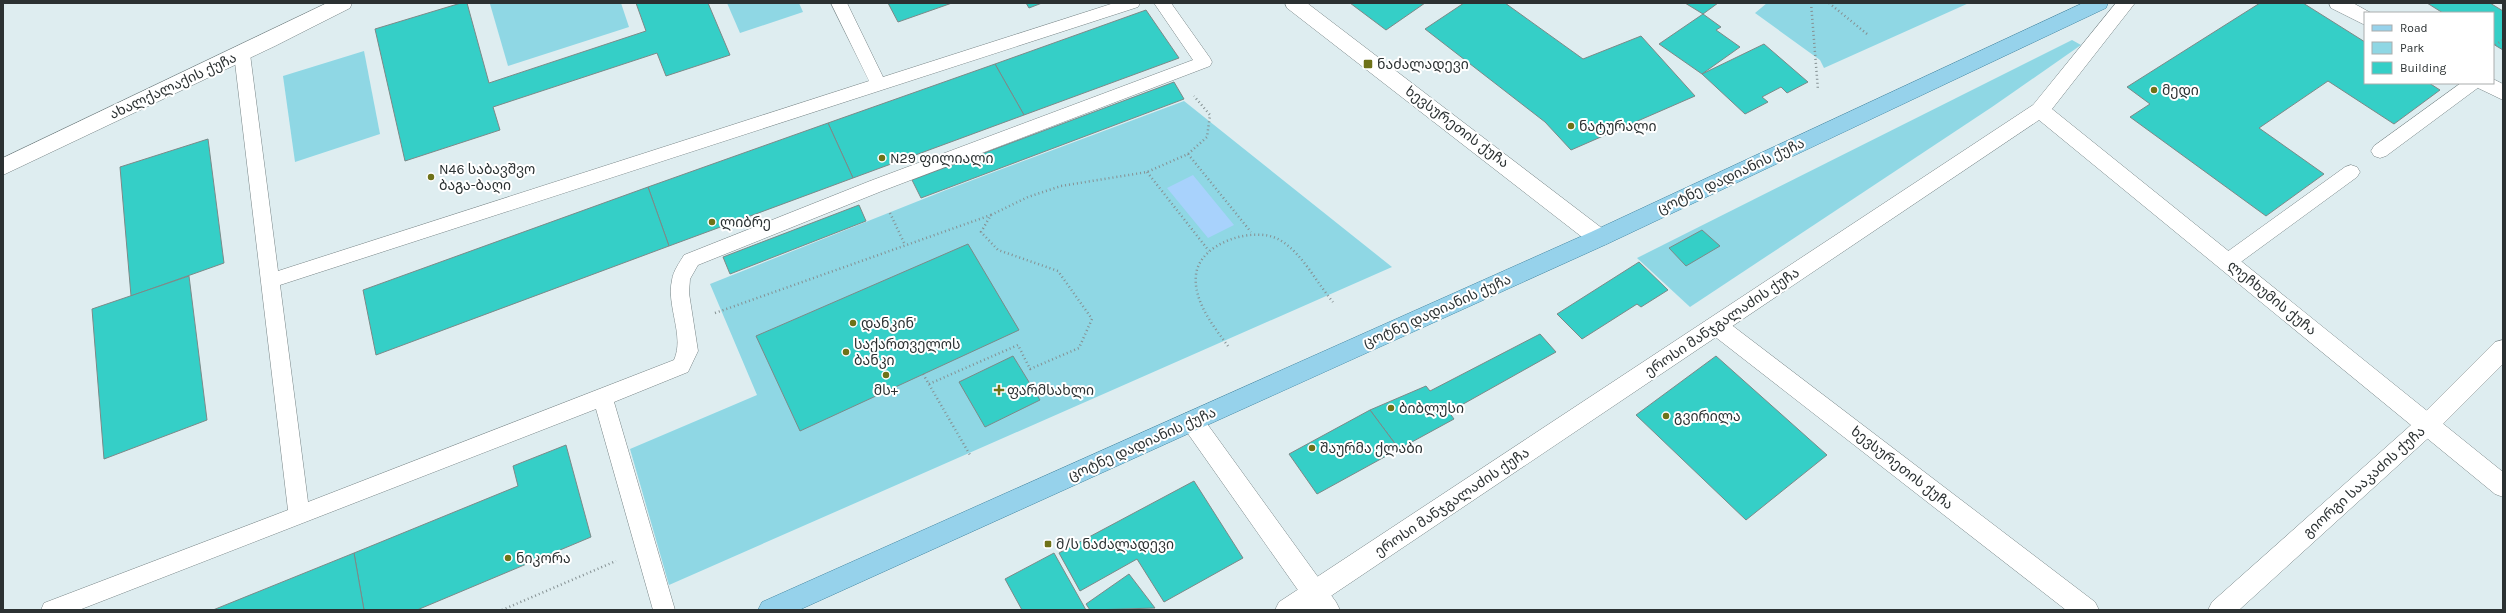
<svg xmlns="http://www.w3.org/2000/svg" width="2506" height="613" font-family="Karla,'Noto Sans Georgian',sans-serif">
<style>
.green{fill:#8fd7e4}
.water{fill:#a8d2fc}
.building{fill:#35cfc7;stroke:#7c8988}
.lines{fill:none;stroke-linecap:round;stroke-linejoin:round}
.lane-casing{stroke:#788587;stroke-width:1}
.street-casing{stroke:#788587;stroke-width:1}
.secondary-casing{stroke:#788587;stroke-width:1}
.primary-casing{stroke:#4386a2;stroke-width:1}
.path{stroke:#859092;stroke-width:2.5;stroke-dasharray:1 3;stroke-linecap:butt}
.lane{fill:#fff;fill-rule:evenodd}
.street{fill:#fff;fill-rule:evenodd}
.secondary{fill:#fff;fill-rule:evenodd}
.primary{fill:#96d2eb;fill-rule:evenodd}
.poi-dot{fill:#6e7218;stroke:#fff;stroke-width:1.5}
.labels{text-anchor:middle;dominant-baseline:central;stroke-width:4;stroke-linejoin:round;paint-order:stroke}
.poi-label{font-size:14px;fill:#2b3132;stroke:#fff;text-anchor:start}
.street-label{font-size:14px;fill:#2b3132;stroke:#fff}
</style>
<rect width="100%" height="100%" fill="#deedf0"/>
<g class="green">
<polygon points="494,3 621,3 629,27 508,66 490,4"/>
<polygon points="727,3 799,3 803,12 740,33"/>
<polygon points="1767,3 1969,3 1824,68 1820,60 1755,13"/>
<polygon points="2072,40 2081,45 1992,107 1690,307 1637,258"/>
<polygon points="364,51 380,134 295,162 283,76"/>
<polygon points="1184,101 1392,267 669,585 630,449 757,395 710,284 946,190"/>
</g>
<polygon class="water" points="1193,175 1234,225 1208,238 1167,188"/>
<g class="building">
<polygon points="461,3 467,3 489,83 646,31 636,3 708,3 730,55 666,76 657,53 493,107 500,130 405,161 375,29"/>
<polygon points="888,3 952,3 898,22"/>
<polygon points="1026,3 1042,3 1029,8"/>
<polygon points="1350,3 1425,3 1386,30"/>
<polygon points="1464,3 1505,3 1583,59 1641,36 1695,96 1571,150 1545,122 1425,29"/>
<polygon points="1685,3 1718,3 1703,14"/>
<polygon points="2260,3 2303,3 2365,42 2365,83 2429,83 2440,90 2394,124 2328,81 2259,128 2324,174 2266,216 2130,117 2150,104 2127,87"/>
<polygon points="2427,3 2490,3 2503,11 2503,50 2493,44 2493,13 2443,13"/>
<polygon points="1146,10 1179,58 1024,115 995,64"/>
<polygon points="1703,14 1721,27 1716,30 1740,47 1702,74 1659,44"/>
<polygon points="1764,44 1808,82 1787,93 1781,87 1762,97 1768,102 1745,114 1702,74"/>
<polygon points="995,64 1024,115 853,178 828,123"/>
<polygon points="1174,82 1184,99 921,198 912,180"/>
<polygon points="828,123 853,178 669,246 648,187"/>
<polygon points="208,139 224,263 131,296 120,167"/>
<polygon points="648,187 669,246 376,355 363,290"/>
<polygon points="859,205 866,221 730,274 723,257"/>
<polygon points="1702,230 1720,246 1686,266 1669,248"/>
<polygon points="968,244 1019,330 800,431 756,336"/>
<polygon points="1639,262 1668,290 1641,307 1637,304 1582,339 1557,314"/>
<polygon points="189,276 207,420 104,459 92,309"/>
<polygon points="1540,334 1556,352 1449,412 1454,419 1399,449 1370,410 1426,386 1430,391"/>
<polygon points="1013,356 1040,400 985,427 959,382"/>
<polygon points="1716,356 1827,455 1746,520 1636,415"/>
<polygon points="1370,410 1399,449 1317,494 1289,454"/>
<polygon points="566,445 591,537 417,610 364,610 354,553 518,486 513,466"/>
<polygon points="1194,481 1243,558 1164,602 1137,559 1080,591 1059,553"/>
<polygon points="354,553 364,610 213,610"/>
<polygon points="1054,553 1086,610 1022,610 1005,579"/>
<polygon points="1129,574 1155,608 1090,610 1086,604"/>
</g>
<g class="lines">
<g class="lane-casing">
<g id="lane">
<path d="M831,3h16l36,74 231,-74h26l-2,4 -858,278 28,217 366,-142c11,-24 -8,-54 -2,-80 1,-9 8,-18 12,-25l186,-74 323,-121 -39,-57h17l39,55 2,4 -2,4 -328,125 -184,74 -8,14 -1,14 9,58 -10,21 -74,30 61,208h-22l-57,-201 -517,201h-38l3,-7 244,-93 -54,-456 2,-4h12l2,4 28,217 591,-190z"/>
<polygon points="2461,83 2481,83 2479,87 2386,156 2380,158 2374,156 2371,151 2374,146"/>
<polygon points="2351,165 2357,167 2360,172 2357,177 2234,267 2227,269 2220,267 2218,262 2220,257 2345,167"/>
</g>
</g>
<g class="street-casing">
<g id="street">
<polygon points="327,3 352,3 350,8 275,46 3,175 3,158"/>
<polygon points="1285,3 1307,3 1607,232 1610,238 1607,244 1599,246 1591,244 1287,8"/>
<polygon points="2329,3 2353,3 2371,13 2365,13 2365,25 2331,8"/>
<polygon points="2493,79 2503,84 2503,100 2478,88 2475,83 2493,83"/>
<polygon points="1717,317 1725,320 2095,602 2099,610 2066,610 1709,332 1706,326 1709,320"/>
<polygon points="2503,340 2503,364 2436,431 2239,610 2208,610 2212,602 2420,417 2495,342"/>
<polygon points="1192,411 1200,414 1336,602 1340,610 1312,610 1184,428 1180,421 1184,414"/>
</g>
</g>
<g class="secondary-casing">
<polygon id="secondary" points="2116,3 2135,3 2052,109 2503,472 2503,497 2495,494 2039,120 1310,610 1275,610 1279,602 2033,105"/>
</g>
<g class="primary-casing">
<polygon id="primary" points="2083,3 2108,3 2106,8 1607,244 799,610 758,610 762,602 1591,232"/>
</g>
<g class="path">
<polyline points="1811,3 1818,90"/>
<polyline points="1829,3 1867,34"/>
<polyline points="2495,45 2503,40"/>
<polyline points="1188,154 1251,232"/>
<polyline points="1147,172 1209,251"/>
<polyline points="890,213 905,245"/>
<polyline points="715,313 991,215"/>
<path d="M1228,346c-14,-19 -35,-45 -32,-71 3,-32 58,-50 84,-35 23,14 36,42 53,62"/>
<polyline points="923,374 970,455"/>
<polyline points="929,384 1018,345 1030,369 1079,348 1092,319 1058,271 998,250 981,232 991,215 1028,197 1061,186 1147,172 1188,154 1207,137 1210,115 1194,96"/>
<polyline points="502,610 616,561"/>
</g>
<use href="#lane" class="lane"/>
<use href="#street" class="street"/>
<use href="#secondary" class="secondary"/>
<use href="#primary" class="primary"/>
</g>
<g class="poi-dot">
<rect x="1363" y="59" width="10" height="10" rx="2"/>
<circle cx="2154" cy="90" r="4"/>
<circle cx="1571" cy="126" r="4"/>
<circle cx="882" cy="158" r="4"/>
<circle cx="431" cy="177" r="4"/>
<circle cx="712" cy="222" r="4"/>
<circle cx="853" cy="323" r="4"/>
<circle cx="846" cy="352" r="4"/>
<circle cx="886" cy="375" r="4"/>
<path d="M997 384h4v4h4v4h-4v4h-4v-4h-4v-4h4z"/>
<circle cx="1391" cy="408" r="4"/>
<circle cx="1666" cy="416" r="4"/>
<circle cx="1312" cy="448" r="4"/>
<rect x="1044" y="540" width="8" height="8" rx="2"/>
<circle cx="508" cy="558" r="4"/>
</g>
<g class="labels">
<g class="poi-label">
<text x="1377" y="64">ნაძალადევი</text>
<text x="2162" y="90">მედი</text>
<text x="1579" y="126">ნატურალი</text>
<text x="890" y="158">N29 ფილიალი</text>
<text x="439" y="169">N46 საბავშვო<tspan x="439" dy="16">ბაგა-ბაღი</tspan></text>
<text x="720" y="222">ლიბრე</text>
<text x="861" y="323">დანკინ'</text>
<text x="854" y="344">საქართველოს<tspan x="854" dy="16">ბანკი</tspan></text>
<text x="886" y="390" text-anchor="middle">მს+</text>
<text x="1007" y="390">ფარმსახლი</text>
<text x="1399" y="408">ბიბლუსი</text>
<text x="1674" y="416">გვირილა</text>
<text x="1320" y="448">შაურმა ქლაბი</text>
<text x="1056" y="544">მ/ს ნაძალადევი</text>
<text x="516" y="558">ნიკორა</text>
</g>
<g class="street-label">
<text transform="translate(173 86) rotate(-25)">ახალქალაქის ქუჩა</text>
<text transform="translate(1457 127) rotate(37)">ხევსურეთის ქუჩა</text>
<text transform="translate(1731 176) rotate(-25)">ცოტნე დადიანის ქუჩა</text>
<text transform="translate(2272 298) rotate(39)">ლეჩხუმის ქუჩა</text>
<text transform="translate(1437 311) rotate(-24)">ცოტნე დადიანის ქუჩა</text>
<text transform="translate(1722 322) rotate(-34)">ეროსი მანჯგალაძის ქუჩა</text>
<text transform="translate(1142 444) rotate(-24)">ცოტნე დადიანის ქუჩა</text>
<text transform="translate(1902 468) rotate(38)">ხევსურეთის ქუჩა</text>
<text transform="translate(2364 482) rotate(-42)">გიორგი სააკაძის ქუჩა</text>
<text transform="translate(1452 502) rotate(-34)">ეროსი მანჯგალაძის ქუჩა</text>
</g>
</g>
<rect width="2506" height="613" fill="none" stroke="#2b3132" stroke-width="8"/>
<rect x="2364" y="12" width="130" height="72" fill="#ffffff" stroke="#aaadad"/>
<rect x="2372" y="25" width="20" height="6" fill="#96d2eb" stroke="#aaadad"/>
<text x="2400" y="32" font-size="12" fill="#2b3132">Road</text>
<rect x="2372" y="42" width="20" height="12" fill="#8fd7e4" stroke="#aaadad"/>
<text x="2400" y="52" font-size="12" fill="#2b3132">Park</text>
<rect x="2372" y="62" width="20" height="12" fill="#35cfc7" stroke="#aaadad"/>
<text x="2400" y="72" font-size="12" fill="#2b3132">Building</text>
</svg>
